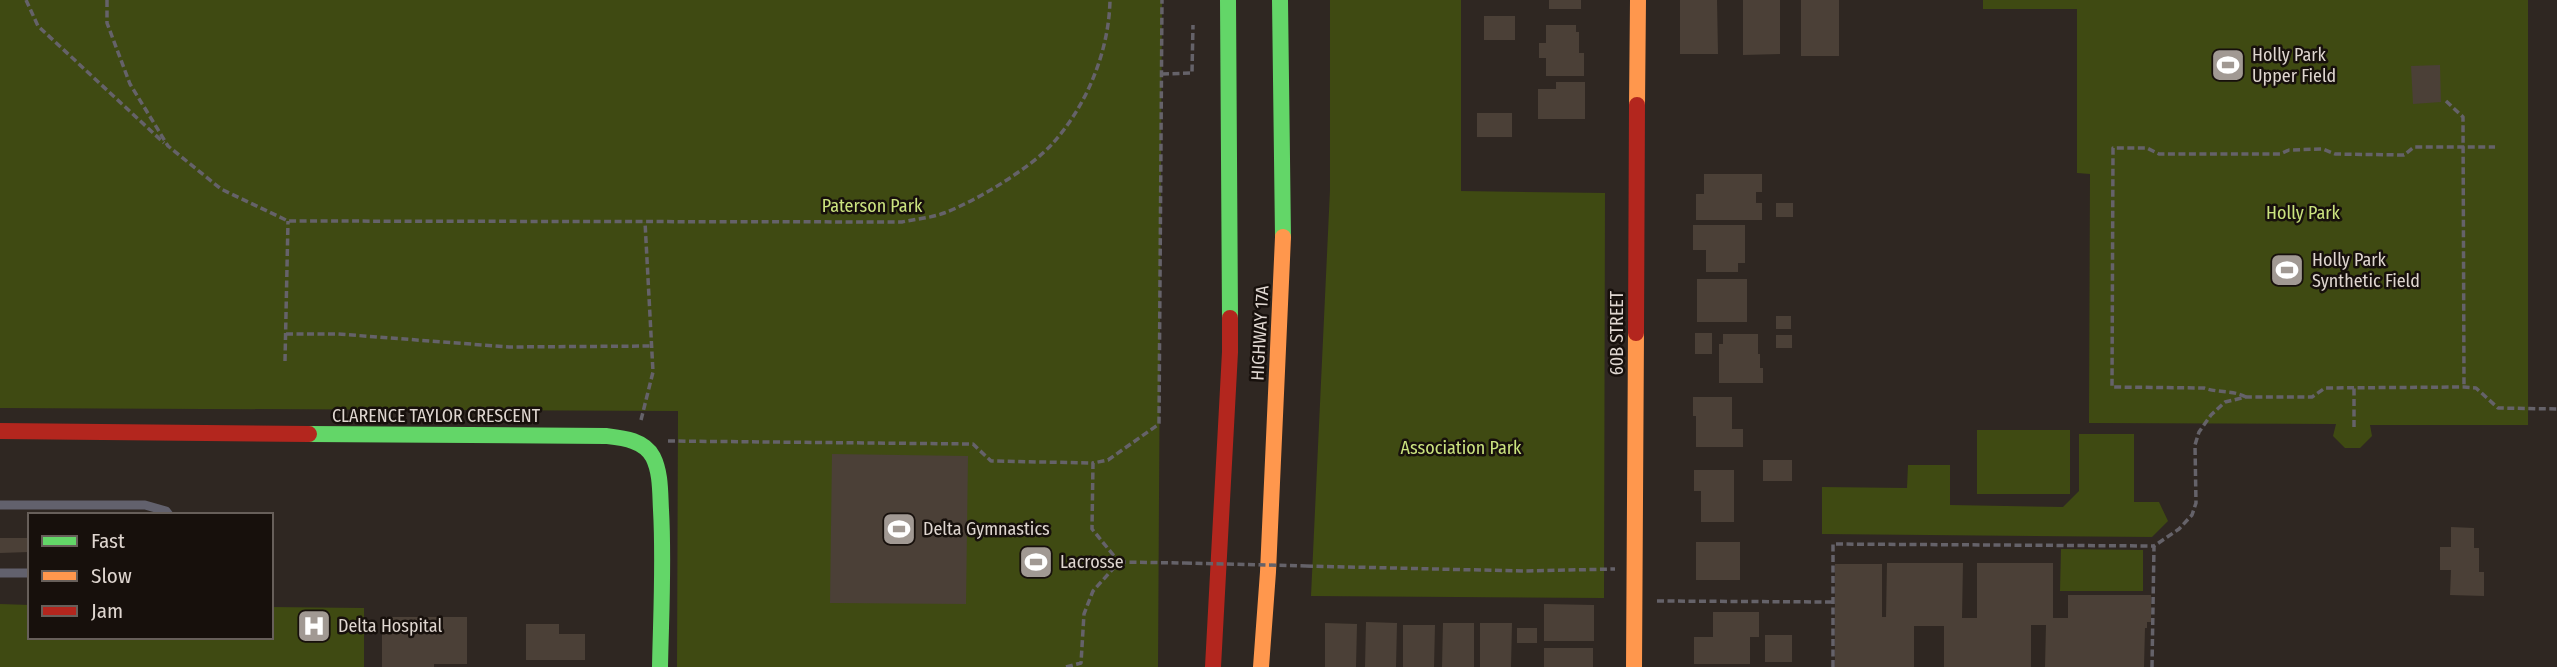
<svg xmlns="http://www.w3.org/2000/svg" width="2557" height="667" font-family="'Fira Sans Condensed',sans-serif">
<style>
.green{fill:#3f4a12}
.building{fill:#4b4037}
.lines{fill:none;stroke-linecap:round;stroke-linejoin:round}
.path{stroke:#656269;stroke-width:3.5;stroke-dasharray:7 3.5;stroke-linecap:butt}
.lane{stroke:#62616d;stroke-width:9}
.fast{stroke:#63d668;stroke-width:16}
.slow{stroke:#ff974d;stroke-width:16}
.jam{stroke:#b3261e;stroke-width:16}
.path-bridge{stroke:#656269;stroke-width:3.5;stroke-dasharray:7 3.5;stroke-linecap:butt}
.labels{text-anchor:middle;dominant-baseline:central;stroke-width:5;stroke-linejoin:round;paint-order:stroke}
.poi-label{font-size:18px;fill:#dfd6d0;stroke:#17100c;text-anchor:start}
.park-label{font-size:18px;fill:#cbe37f;stroke:#17100c}
.street-label{font-size:18px;fill:#dfd6d0;stroke:#17100c}
</style>
<rect width="100%" height="100%" fill="#2f2722"/>
<g class="green">
<polygon points="0,0 1162,0 1158,667 677,667 678,411 0,408"/>
<polygon points="1330,0 1461,0 1461,191 1605,193 1604,598 1311,596 1330,190"/>
<polygon points="1983,0 2528,0 2528,425 2370,425 2372,436 2360,448 2345,448 2333,436 2336,424 2089,423 2090,174 2077,173 2077,9 1983,9"/>
<rect x="1977" y="430" width="93" height="64"/>
<polygon points="2079,434 2134,434 2134,502 2159,502 2168,521 2152,537 1822,534 1822,487 1907,488 1908,465 1950,465 1950,505 2063,507 2079,491"/>
<polygon points="2061,549 2143,550 2143,591 2060,591"/>
<polygon points="0,604 30,605 30,637 271,637 271,607 364,608 364,667 0,667"/>
</g>
<g class="building">
<rect x="1549" y="0" width="32" height="9"/>
<polygon points="1680,0 1717,0 1718,54 1680,54"/>
<polygon points="1743,0 1780,0 1780,54 1743,55"/>
<rect x="1801" y="0" width="38" height="56"/>
<rect x="1484" y="16" width="31" height="24"/>
<polygon points="1546,25 1576,25 1576,32 1579,32 1579,53 1584,53 1584,76 1546,76 1546,58 1539,58 1539,43 1546,43"/>
<polygon points="2440,65 2441,102 2413,104 2411,66"/>
<polygon points="1556,82 1585,82 1585,119 1538,119 1538,89 1556,89"/>
<rect x="1477" y="113" width="35" height="24"/>
<polygon points="1704,174 1762,174 1762,192 1756,192 1756,203 1762,203 1762,220 1696,220 1696,194 1704,194"/>
<rect x="1776" y="203" width="17" height="14"/>
<polygon points="1693,225 1745,225 1745,263 1738,263 1738,272 1706,272 1706,250 1693,250"/>
<rect x="1697" y="279" width="50" height="43"/>
<rect x="1776" y="316" width="15" height="13"/>
<rect x="1695" y="333" width="17" height="21"/>
<polygon points="1723,334 1758,334 1758,354 1760,354 1760,368 1763,368 1763,383 1719,383 1719,344 1723,344"/>
<rect x="1776" y="335" width="16" height="13"/>
<polygon points="1693,397 1732,397 1732,429 1743,429 1743,447 1696,447 1696,416 1693,416"/>
<polygon points="832,454 968,456 966,604 830,603"/>
<rect x="1763" y="460" width="29" height="21"/>
<polygon points="1694,470 1734,470 1734,522 1701,522 1701,491 1694,491"/>
<polygon points="2451,527 2474,528 2474,548 2479,548 2479,572 2484,572 2484,596 2450,595 2451,570 2440,570 2440,547 2451,547"/>
<polygon points="0,538 29,538 29,552 0,553"/>
<rect x="1696" y="542" width="44" height="38"/>
<polygon points="1887,563 1963,563 1962,618 1977,618 1977,563 2053,563 2053,618 2068,618 2068,595 2151,595 2151,622 2147,622 2147,628 2145,628 2144,667 2045,667 2046,625 2031,625 2031,667 1944,667 1944,626 1914,626 1914,667 1835,667 1835,564 1882,564 1882,617 1886,617"/>
<polygon points="1544,604 1594,605 1594,641 1544,641"/>
<polygon points="1713,612 1759,612 1759,637 1750,637 1750,664 1694,664 1694,637 1713,637"/>
<polygon points="382,617 467,617 467,664 434,664 434,667 382,667"/>
<polygon points="1366,622 1397,623 1396,667 1365,667"/>
<polygon points="1325,623 1357,624 1356,667 1325,667"/>
<polygon points="1443,623 1474,623 1474,667 1442,667"/>
<polygon points="1480,623 1512,623 1511,667 1480,667"/>
<polygon points="526,624 559,624 559,634 585,634 585,660 526,660"/>
<polygon points="1403,625 1435,625 1434,667 1403,667"/>
<rect x="1517" y="628" width="20" height="15"/>
<rect x="1765" y="635" width="27" height="27"/>
<rect x="1544" y="648" width="49" height="19"/>
</g>
<g class="lines">
<g class="path">
<polyline points="26,0 38,26 164,143"/>
<path d="M107,0v23l23,61 38,62 53,43 67,32 614,1c14,-3 29,-4 42,-9 32,-12 87,-45 109,-70 34,-38 56,-92 57,-143"/>
<polyline points="1162,74 1192,73 1193,25"/>
<polyline points="2446,101 2463,117 2464,386"/>
<polyline points="286,334 338,334 509,347 651,346"/>
<polyline points="285,361 288,221"/>
<path d="M2246,397c-13,-7 -28,-4 -42,-9l-92,-1 1,-239h34l12,6h121l9,-4 34,-1 12,5 69,1 10,-8h81"/>
<polyline points="641,420 653,372 645,222"/>
<polyline points="2354,427 2354,388"/>
<polyline points="668,441 973,444 991,461 1093,463"/>
<polyline points="1119,562 1185,563"/>
<polyline points="1306,566 1523,571 1615,569"/>
<polyline points="1657,601 1833,602"/>
<polyline points="1066,667 1081,663 1084,614 1093,591 1119,562 1092,529 1093,463 1108,460 1159,424 1162,0"/>
<polyline points="1833,667 1833,544 2154,546"/>
<polyline points="2152,667 2154,546 2179,529 2192,515 2196,503 2195,445 2199,432 2211,415 2225,402 2246,397 2312,397 2325,388 2464,387 2476,388 2498,408 2557,409"/>
</g>
<g class="lane">
<polyline points="0,505 145,505 166,511 169,515"/>
<polyline points="0,573 30,573"/>
</g>
<g class="fast">
<polyline points="1228,0 1230,318"/>
<polyline points="1280,0 1283,237"/>
<path d="M309,434l297,2c17,2 38,4 47,21 8,16 7,36 8,53 3,53 0,105 -1,157"/>
</g>
<g class="slow">
<polyline points="1637,105 1638,0"/>
<polyline points="1261,667 1268,572 1283,237"/>
<polyline points="1634,667 1636,333"/>
</g>
<g class="jam">
<polyline points="1636,333 1637,105"/>
<polyline points="0,431 309,434"/>
<polyline points="1213,667 1230,352 1230,318"/>
</g>
<polyline class="path-bridge" points="1185,563 1306,566"/>
</g>
<defs>
<g id="stadium-square" transform="scale(1.75)"><rect x="-9" y="-9" width="18" height="18" rx="4" fill="#a19993" stroke="#17100c"/><path d="M0-5a6.5 5 0 1 0 0 10a6.5 5 0 1 0 0-10ZM-3.5-1.8h7v3.6h-7Z" fill="#fff"/></g>
<g id="hospital-square" transform="scale(1.75)"><rect x="-9" y="-9" width="18" height="18" rx="4" fill="#a19993" stroke="#17100c"/><path d="M-5-5h3v3.5h4V-5h3V5h-3V1.5h-4V5h-3Z" fill="#fff"/></g>
</defs>
<g fill-rule="evenodd">
<use href="#stadium-square" x="2228" y="65"/>
<use href="#stadium-square" x="2287" y="270"/>
<use href="#stadium-square" x="899" y="529"/>
<use href="#stadium-square" x="1036" y="562"/>
<use href="#hospital-square" x="314" y="626"/>
</g>
<g class="labels">
<g class="poi-label">
<text x="2252" y="55">Holly Park<tspan x="2252" dy="21">Upper Field</tspan></text>
<text x="2312" y="260">Holly Park<tspan x="2312" dy="21">Synthetic Field</tspan></text>
<text x="923" y="529">Delta Gymnastics</text>
<text x="1060" y="562">Lacrosse</text>
<text x="338" y="626">Delta Hospital</text>
</g>
<g class="park-label">
<text x="872" y="206">Paterson Park</text>
<text x="2303" y="213">Holly Park</text>
<text x="1461" y="448">Association Park</text>
</g>
<g class="street-label">
<text transform="translate(1260 333) rotate(-87)">HIGHWAY 17A</text>
<text transform="translate(1617 333) rotate(-90)">60B STREET</text>
<text x="436" y="416">CLARENCE TAYLOR CRESCENT</text>
</g>
</g>
<rect x="28" y="513" width="245" height="126" fill="#17100c" stroke="#675f5a" stroke-width="2"/>
<rect x="42" y="536" width="35" height="10" fill="#63d668" stroke="#675f5a" stroke-width="2"/>
<text x="91" y="548" font-size="21" fill="#dfd6d0">Fast</text>
<rect x="42" y="571" width="35" height="10" fill="#ff974d" stroke="#675f5a" stroke-width="2"/>
<text x="91" y="583" font-size="21" fill="#dfd6d0">Slow</text>
<rect x="42" y="606" width="35" height="10" fill="#b3261e" stroke="#675f5a" stroke-width="2"/>
<text x="91" y="618" font-size="21" fill="#dfd6d0">Jam</text>
</svg>
